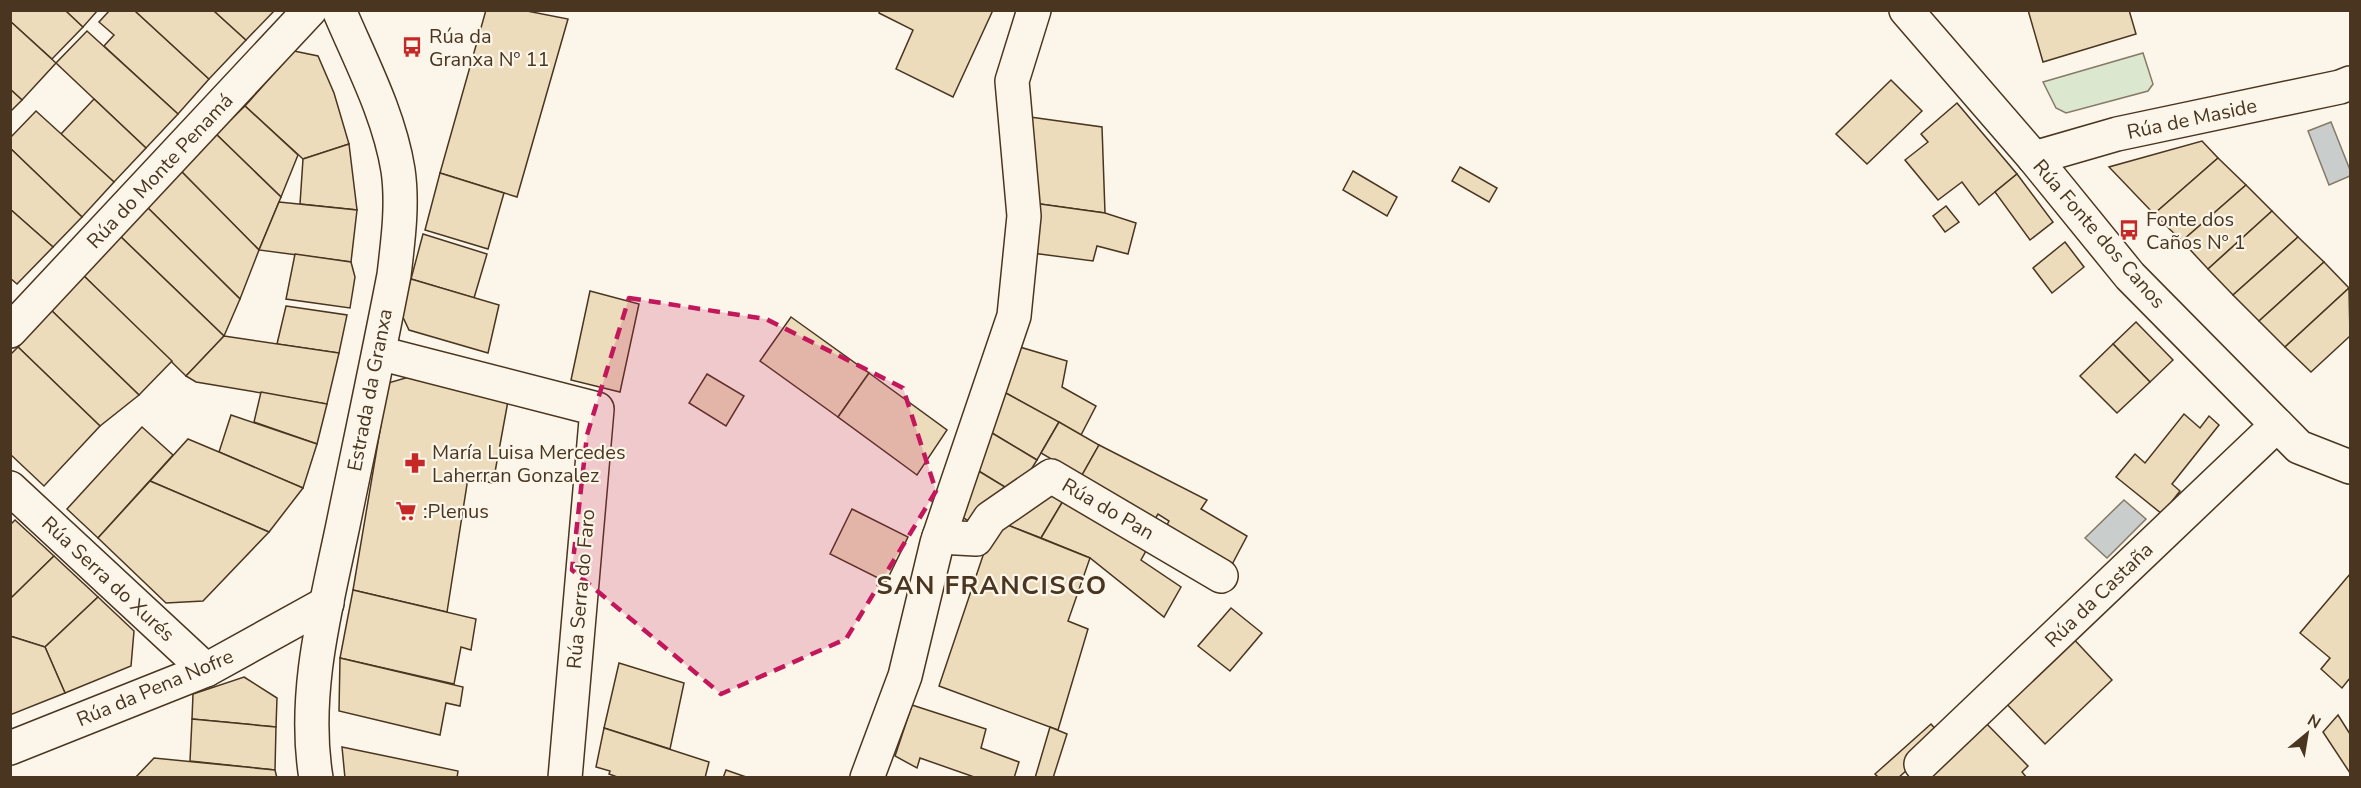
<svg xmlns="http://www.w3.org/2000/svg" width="2361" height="788" font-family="'Nunito Sans',sans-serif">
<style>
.green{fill:#dce7d0;stroke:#887966;stroke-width:1.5}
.water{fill:#c9cecd;stroke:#887966;stroke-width:1.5}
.building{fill:#ecdcbc;stroke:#4a3520;stroke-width:1.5}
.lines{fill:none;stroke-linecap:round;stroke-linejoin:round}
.minor-casing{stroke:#4a3520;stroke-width:36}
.major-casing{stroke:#4a3520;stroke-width:36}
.minor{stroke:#fbf6e9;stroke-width:33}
.major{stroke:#fbf6e9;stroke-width:33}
.marked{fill:#c2185b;fill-opacity:0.2;stroke:#c2185b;stroke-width:4.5;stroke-dasharray:12 8;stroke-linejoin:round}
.labels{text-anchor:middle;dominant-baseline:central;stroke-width:4.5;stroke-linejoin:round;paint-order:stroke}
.poi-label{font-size:20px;fill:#4a3520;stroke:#fbf6e9;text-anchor:start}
.street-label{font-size:20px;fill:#4a3520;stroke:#fbf6e9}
.district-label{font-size:26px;font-weight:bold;letter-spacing:1.5px;fill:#4a3520;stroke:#fbf6e9}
</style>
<rect width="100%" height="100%" fill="#fbf6e9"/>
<polygon class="green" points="2143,53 2153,84 2148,91 2066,113 2056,108 2043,82"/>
<g class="water">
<polygon points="2331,122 2350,170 2350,176 2329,185 2308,131"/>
<polygon points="2124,500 2146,519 2107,558 2085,538"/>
</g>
<g class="building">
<polygon points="10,10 65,10 83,27 52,59 10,21"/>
<polygon points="65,10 98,10 83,27"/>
<polygon points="110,10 134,10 209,79 178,114 104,46 114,35 99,22"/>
<polygon points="134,10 213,10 246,40 209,79"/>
<polygon points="213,10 275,10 246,40"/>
<polygon points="486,10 522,10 568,19 517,197 440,173"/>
<polygon points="880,10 921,11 993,10 953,97 896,69 913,30 879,13"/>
<polygon points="2028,10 2129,10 2136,34 2043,62"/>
<polygon points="10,21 56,63 22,100 10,89"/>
<polygon points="87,31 178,114 146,148 56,63"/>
<polygon points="294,51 318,56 334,93 349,144 303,159 245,106"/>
<polygon points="1891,80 1922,111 1867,164 1836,134"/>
<polygon points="10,89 22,100 10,112"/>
<polygon points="94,99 146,148 114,182 61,134"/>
<polygon points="1957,103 2017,174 1979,205 1962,182 1938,200 1905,160 1928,142 1921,134"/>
<polygon points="245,106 298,155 281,197 216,134"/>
<polygon points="36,111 114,182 82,217 10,148 10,138"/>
<polygon points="1030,117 1102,127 1105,213 1033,203"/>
<polygon points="216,134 281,197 259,250 181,171"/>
<polygon points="2202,141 2218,158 2154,214 2109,167"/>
<polygon points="349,144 357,210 300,204 303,159"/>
<polygon points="10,148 82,217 53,247 10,209"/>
<polygon points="2218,158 2246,185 2182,241 2154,214"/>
<polygon points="1460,167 1497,188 1489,202 1452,181"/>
<polygon points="181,171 259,250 240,299 147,207"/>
<polygon points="1353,171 1397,197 1387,216 1343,190"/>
<polygon points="440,173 504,193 488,249 425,230"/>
<polygon points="2017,174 2053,222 2030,240 1995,192"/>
<polygon points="2246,185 2272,211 2208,269 2182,241"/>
<polygon points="279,202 357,210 351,262 259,250"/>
<polygon points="1033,203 1105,213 1136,223 1128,254 1097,246 1093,261 1032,253"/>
<polygon points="1946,206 1959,222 1945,232 1933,216"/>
<polygon points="147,207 240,299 224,336 120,236"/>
<polygon points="10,209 53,247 17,284 10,278"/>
<polygon points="2272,211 2298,237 2233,295 2208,269"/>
<polygon points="423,234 487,254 474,298 411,279"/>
<polygon points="120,236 224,336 186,376 84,276"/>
<polygon points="2298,237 2324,262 2259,321 2233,295"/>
<polygon points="2065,242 2084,267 2052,293 2033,268"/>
<polygon points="295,254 351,262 355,277 350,308 286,299"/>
<polygon points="2324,262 2349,288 2285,347 2259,321"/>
<polygon points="84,276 172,361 139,395 51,310"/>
<polygon points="411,279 499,305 488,353 409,330 401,313"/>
<polygon points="2349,288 2350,336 2311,372 2285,347"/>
<polygon points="590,291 639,304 620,392 571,380"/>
<polygon points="286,306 347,315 339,353 277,344"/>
<polygon points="51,310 139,395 100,426 18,347"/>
<polygon points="791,317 869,373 838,417 760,361"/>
<polygon points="2136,322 2173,360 2150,382 2113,344"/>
<polygon points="224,336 339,353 327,404 196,382 186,376"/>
<polygon points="2113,344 2150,382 2117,413 2080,376"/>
<polygon points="1013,345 1067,361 1062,387 1096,406 1081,435 1004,392"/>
<polygon points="18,347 100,426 44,486 10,454 10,355"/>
<polygon points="869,373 947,430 917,475 838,417"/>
<polygon points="707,374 744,396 726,426 689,403"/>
<polygon points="409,377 508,401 493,483 468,478 447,612 353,590 388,383"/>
<polygon points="261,392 327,404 317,444 254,422"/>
<polygon points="1004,392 1059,422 1037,460 987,430"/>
<polygon points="2184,414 2200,428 2209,416 2219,425 2172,484 2180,491 2162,514 2116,477 2135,454 2145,463"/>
<polygon points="231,415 317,444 303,488 219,452"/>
<polygon points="1059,422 1099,445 1077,484 1055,461 1041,453"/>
<polygon points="142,427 173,455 98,538 67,509"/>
<polygon points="987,430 1037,460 1016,494 972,467"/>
<polygon points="188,439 219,452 303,488 269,532 150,481"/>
<polygon points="1099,445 1207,500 1201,509 1247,536 1228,572 1162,534 1169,521 1158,514 1151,526 1077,484"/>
<polygon points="972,467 1005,487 977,526 955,513"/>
<polygon points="150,481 269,532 203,601 166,603 98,538"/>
<polygon points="1041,489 1063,501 1041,538 995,520"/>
<polygon points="1063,501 1152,540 1141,560 1181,587 1164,617 1090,558 1041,538"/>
<polygon points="852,509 908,537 886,582 830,554"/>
<polygon points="15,520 54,556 10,599 10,525"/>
<polygon points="995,520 1090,558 1068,621 1088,629 1058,730 939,686"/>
<polygon points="54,556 98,597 45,647 10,636 10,599"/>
<polygon points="2350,574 2350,678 2342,688 2321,669 2330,658 2300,633"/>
<polygon points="353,590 476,619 471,650 461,647 454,684 340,658"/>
<polygon points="98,597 134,631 131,666 65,693 45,647"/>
<polygon points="1231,608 1262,633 1230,671 1198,646"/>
<polygon points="2069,634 2112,680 2045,744 2001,698"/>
<polygon points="10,636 45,647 65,693 10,715"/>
<polygon points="340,658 463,687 460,706 446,703 440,735 339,711"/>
<polygon points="619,663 684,683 670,749 604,728"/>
<polygon points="244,677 277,698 276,727 192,719 193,694"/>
<polygon points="912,705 986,729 981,748 1019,762 1014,778 977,778 920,758 917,768 895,756"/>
<polygon points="2338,715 2350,734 2350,773 2323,732"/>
<polygon points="1981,718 2028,766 2022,772 2027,778 1917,778"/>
<polygon points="192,719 276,727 275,770 190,761"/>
<polygon points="1931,724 1943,738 1898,778 1879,778 1875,774"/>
<polygon points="1050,727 1067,734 1053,778 1035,778"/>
<polygon points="604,728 709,762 705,778 620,778 609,774 610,771 596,767"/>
<polygon points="342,747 458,771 457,778 345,778"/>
<polygon points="154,758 275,770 277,778 135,778"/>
<polygon points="726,770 749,778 723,778"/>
</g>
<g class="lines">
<g class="minor-casing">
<g id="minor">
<polyline points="1906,10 2034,158 2130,276 2299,447 2350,467"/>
<polyline points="2034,158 2117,134 2340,87 2350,83"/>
<polyline points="10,331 310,10"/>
<polyline points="379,353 597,409 565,778"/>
<polyline points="10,488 206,670"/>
<polyline points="939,537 976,539 990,518 1051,476 1221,576"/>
<polyline points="10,748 206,670 327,603"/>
<polyline points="1921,764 2277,425"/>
<polyline points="867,778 905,676 937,543 1014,316 1024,216 1012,81 1034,10"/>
</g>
</g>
<g class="major-casing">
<path id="major" d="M316,778c-14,-85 10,-171 27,-253 17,-83 35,-167 51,-250 4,-34 9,-71 4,-105 -9,-56 -37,-108 -59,-160"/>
</g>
<use href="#minor" class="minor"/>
<use href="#major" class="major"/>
</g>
<path class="marked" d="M629,298l137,21 137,69 33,103 -90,148 -125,55 -149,-124 15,-135z"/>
<defs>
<g id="bus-bare" transform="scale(1.62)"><path d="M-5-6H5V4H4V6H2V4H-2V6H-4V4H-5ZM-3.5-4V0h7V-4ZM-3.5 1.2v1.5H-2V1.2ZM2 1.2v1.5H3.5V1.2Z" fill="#c62828" stroke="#fbf6e9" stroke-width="2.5" paint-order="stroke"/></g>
<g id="pharmacy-bare" transform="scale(1.62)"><path d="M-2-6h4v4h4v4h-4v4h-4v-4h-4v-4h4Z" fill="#c62828" stroke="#fbf6e9" stroke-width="2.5" paint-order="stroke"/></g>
<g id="supermarket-bare" transform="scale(1.62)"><path d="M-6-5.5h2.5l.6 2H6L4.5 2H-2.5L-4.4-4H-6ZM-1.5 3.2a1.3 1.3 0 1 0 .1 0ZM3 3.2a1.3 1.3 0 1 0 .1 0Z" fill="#c62828" stroke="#fbf6e9" stroke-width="2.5" paint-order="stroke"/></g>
</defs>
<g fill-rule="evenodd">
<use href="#bus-bare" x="412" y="47"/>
<use href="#bus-bare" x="2129" y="230"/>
<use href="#pharmacy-bare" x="415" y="463"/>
<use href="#supermarket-bare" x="406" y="511"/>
</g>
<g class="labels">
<g class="poi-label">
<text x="429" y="36">Rúa da<tspan x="429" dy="23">Granxa Nº 11</tspan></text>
<text x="2146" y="219">Fonte dos<tspan x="2146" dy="23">Caños Nº 1</tspan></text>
<text x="432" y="452">María Luisa Mercedes<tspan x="432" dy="23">Laherran Gonzalez</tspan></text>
<text x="423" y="511">:Plenus</text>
</g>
<g class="street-label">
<text transform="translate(2192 119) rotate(-12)">Rúa de Maside</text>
<text transform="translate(160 171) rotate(-47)">Rúa do Monte Penamá</text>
<text transform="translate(2099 234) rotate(49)">Rúa Fonte dos Canos</text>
<text transform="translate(370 390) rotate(-79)">Estrada da Granxa</text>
<text transform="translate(1108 509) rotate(30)">Rúa do Pan</text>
<text transform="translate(108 579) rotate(43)">Rúa Serra do Xurés</text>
<text transform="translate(581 589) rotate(-85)">Rúa Serra do Faro</text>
<text transform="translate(2099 595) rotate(-44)">Rúa da Castaña</text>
<text transform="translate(155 688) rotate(-23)">Rúa da Pena Nofre</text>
</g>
<g class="district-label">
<text x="992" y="585">SAN FRANCISCO</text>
</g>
</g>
<rect width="2361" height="788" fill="none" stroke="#4a3520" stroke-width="24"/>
<g transform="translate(2307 734) rotate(30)" stroke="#fbf6e9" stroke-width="4.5" paint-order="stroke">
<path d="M0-4.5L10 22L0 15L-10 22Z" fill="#4a3520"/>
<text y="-9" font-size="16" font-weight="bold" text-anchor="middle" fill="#4a3520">N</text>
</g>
</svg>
